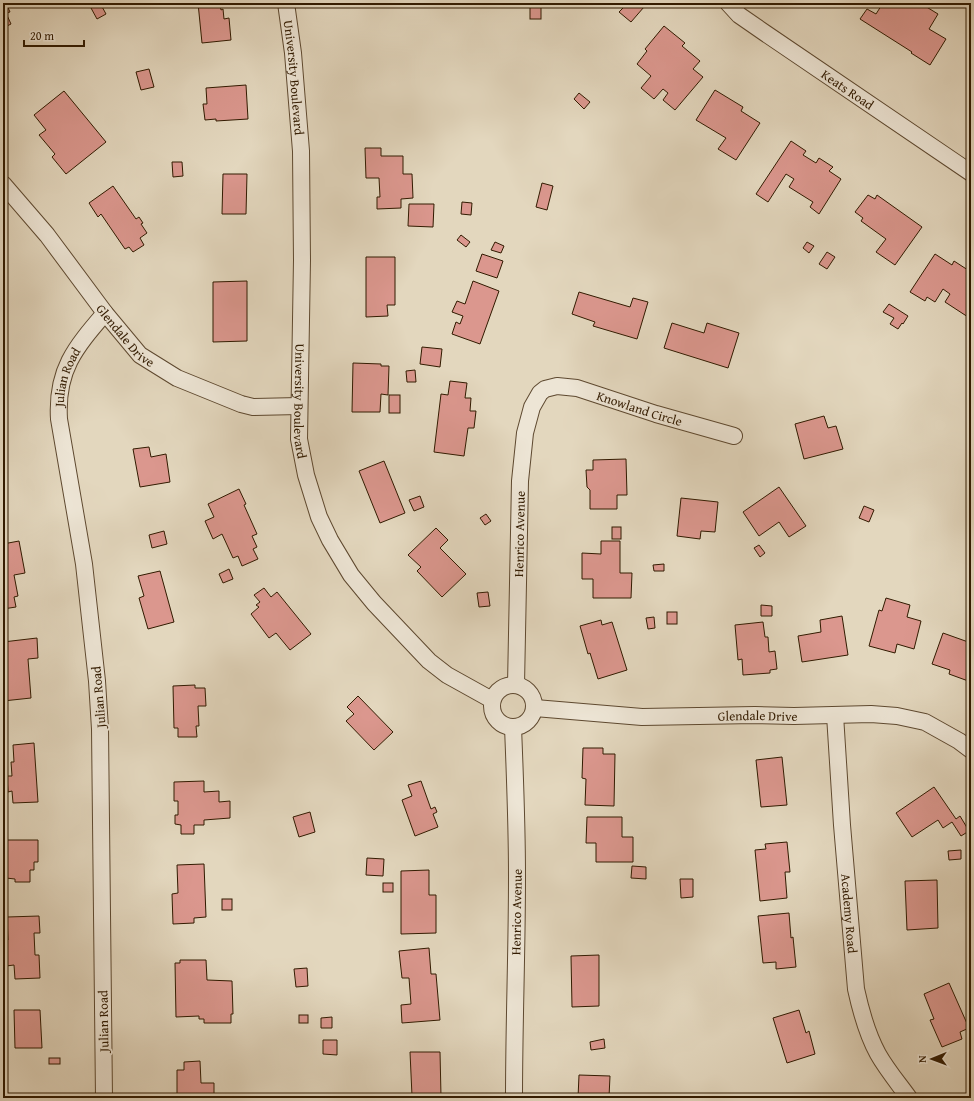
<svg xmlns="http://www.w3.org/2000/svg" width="974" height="1101" font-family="'Gentium Book Plus',serif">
	<rect width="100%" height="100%" fill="#e3d7be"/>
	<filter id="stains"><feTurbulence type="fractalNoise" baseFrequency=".005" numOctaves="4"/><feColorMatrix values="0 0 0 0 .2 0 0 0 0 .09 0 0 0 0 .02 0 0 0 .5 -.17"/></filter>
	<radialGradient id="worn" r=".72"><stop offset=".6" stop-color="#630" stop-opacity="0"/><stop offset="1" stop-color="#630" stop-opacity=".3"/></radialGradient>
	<g fill="#db978e" stroke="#311a00">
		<polygon points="3,3 6,3 10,12 6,13 11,24 3,28"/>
		<polygon points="100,3 106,14 97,19 91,8"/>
		<polygon points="198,3 220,3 221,10 223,9 224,19 229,18 231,40 202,43"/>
		<rect x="530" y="3" width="11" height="16"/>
		<polygon points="628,3 640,3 644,7 631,22 619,12"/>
		<polygon points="883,3 920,3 938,14 929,29 946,39 930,65 911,53 912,52 860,19 867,9 876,14"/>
		<polygon points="664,26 685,43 682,46 700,61 693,69 703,77 675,110 663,100 668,93 663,89 654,99 641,88 651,76 637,64 647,51 645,49"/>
		<polygon points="149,69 154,87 141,90 136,72"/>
		<polygon points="246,85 248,119 216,121 216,119 205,120 203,104 207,104 206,88"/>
		<polygon points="715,90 743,107 741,111 760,123 736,160 718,149 726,138 696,120"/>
		<polygon points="64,91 106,142 66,174 52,157 55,154 39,135 46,130 34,115"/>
		<polygon points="579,93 590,102 584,109 574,99"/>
		<polygon points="791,141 806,151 803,155 816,163 819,158 833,167 829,171 841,179 819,214 810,207 813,202 789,187 794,179 786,174 768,202 756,194"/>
		<polygon points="365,148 381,148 381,156 403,156 403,174 412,174 413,198 401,199 401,208 377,209 377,197 380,197 379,178 366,178"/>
		<polygon points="172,162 182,162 183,176 173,177"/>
		<polygon points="223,174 247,174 246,214 222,214"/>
		<polygon points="542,183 553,186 547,210 536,207"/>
		<polygon points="113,186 136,219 139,217 143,223 141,224 147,233 140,238 144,245 133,252 129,247 125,249 101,214 98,217 89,203"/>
		<polygon points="868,195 875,199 877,195 922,227 895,265 876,252 886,239 861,221 863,218 855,212"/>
		<polygon points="462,202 472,203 471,215 461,214"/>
		<polygon points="409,204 434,204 433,227 408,226"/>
		<polygon points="461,235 470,242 466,247 457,240"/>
		<polygon points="495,242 504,246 501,253 491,250"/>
		<polygon points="807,242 814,246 809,253 803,248"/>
		<polygon points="827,252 835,257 827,269 819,264"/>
		<polygon points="482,254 503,261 497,278 476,271"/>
		<polygon points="935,254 952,265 954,261 971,272 970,277 971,277 971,312 968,317 945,302 950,294 943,289 935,302 927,297 925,301 910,292"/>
		<polygon points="366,257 395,257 395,305 387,305 388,316 366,317"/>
		<polygon points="247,281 247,341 213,342 213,282"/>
		<polygon points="473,281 499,291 480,344 452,334 456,322 460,324 463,316 452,312 457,301 465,304"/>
		<polygon points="579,292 630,307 633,298 648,302 637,339 593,326 595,322 572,314"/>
		<polygon points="889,304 908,316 903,324 902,323 898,329 890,324 894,318 883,312"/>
		<polygon points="672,323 704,333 707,323 739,333 728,368 664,348"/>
		<polygon points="422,347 442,349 440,367 420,364"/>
		<polygon points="353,363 381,364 381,366 389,366 388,395 381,394 380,412 352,412"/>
		<polygon points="415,370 416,382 407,382 406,371"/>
		<polygon points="450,381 467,383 465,398 471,398 470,411 476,411 474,428 468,428 464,456 434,452 441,394 448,395"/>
		<rect x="389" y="395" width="11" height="18"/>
		<polygon points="824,416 828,428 836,426 843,449 804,459 795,424"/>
		<polygon points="149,447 151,457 166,454 170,482 140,487 133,449"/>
		<polygon points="626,459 627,495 617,495 617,509 590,509 590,490 587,487 586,470 593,470 593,460"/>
		<polygon points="384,461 405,513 380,523 359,471"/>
		<polygon points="779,487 806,526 789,537 779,522 759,536 743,512"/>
		<polygon points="239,489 246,504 244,505 257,534 252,536 257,547 253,549 258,559 242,566 238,556 233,558 222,534 213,539 205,521 214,517 208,504"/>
		<polygon points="420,496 424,507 414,511 409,500"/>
		<polygon points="681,498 718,502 715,532 701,531 700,539 677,536"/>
		<polygon points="864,506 874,510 869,522 859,518"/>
		<polygon points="486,514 491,521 485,525 480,518"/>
		<rect x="612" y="527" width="9" height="12"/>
		<polygon points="436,528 448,540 440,548 466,574 442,597 417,571 421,567 408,555"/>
		<polygon points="164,531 167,544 152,548 149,535"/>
		<polygon points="19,541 25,573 14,575 18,596 14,597 16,607 3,609 3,544"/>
		<polygon points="601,541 620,541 620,573 632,573 631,598 593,598 593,579 582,579 582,553 601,554"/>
		<polygon points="759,545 765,553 760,557 754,548"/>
		<polygon points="664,564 664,571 654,571 653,565"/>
		<polygon points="229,569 233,579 223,583 219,574"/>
		<polygon points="160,571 174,622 148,629 139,598 144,596 138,576"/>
		<polygon points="264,588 271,597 277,592 311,634 290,650 276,633 269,638 251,614 259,607 256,605 260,602 254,595"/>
		<polygon points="488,592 490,606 479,607 477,593"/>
		<polygon points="886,598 910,605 907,617 921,621 914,649 897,644 895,653 869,646 879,610 882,611"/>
		<polygon points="761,605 772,606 772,616 761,616"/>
		<rect x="667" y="612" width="10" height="12"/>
		<polygon points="842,616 848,655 802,662 798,636 821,632 820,620"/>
		<polygon points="654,617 655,628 648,629 646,618"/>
		<polygon points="601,620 602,625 612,622 627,670 598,679 590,653 588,654 580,626"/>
		<polygon points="763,622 765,637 768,637 769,652 775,651 777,669 770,670 770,673 743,675 742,659 738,660 735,625"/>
		<polygon points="943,633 971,643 971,682 949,674 950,670 932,664"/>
		<polygon points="37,638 38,658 28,659 31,698 3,701 3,642"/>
		<polygon points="195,685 195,688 205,688 206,706 198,706 199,726 196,726 197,737 178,737 178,728 174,728 173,686"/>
		<polygon points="358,696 393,732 374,750 346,721 354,714 347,707"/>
		<polygon points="34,743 38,802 13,803 12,791 8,792 7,776 12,776 11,762 14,762 13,745"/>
		<polygon points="583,748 603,748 603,754 615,754 614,806 585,805 586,779 582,778"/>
		<polygon points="782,757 787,805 761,807 756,760"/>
		<polygon points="204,781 204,792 219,791 219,802 230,801 230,818 204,820 204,825 194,825 194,834 181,834 181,825 175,824 175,815 178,815 178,801 174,801 174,782"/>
		<polygon points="421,781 431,809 435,807 437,812 433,814 438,827 415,836 402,800 412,796 408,785"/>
		<polygon points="934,787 956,819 960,816 969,831 961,836 952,822 943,828 938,820 912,837 896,813"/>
		<polygon points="310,812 315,832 299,837 293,817"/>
		<polygon points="587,817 622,817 622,837 633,837 633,862 596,862 596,843 586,843"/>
		<polygon points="6,840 38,840 38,862 34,862 34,870 30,870 30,882 15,882 15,879 6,878"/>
		<polygon points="787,842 790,872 785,872 787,898 760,901 755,850 766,849 765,844"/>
		<polygon points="961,850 961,859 949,860 948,851"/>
		<polygon points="367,858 384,859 383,876 366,875"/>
		<polygon points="204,864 206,917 194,918 194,923 173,924 172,894 178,893 177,865"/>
		<polygon points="632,866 646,867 646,879 631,878"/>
		<polygon points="429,870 429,895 436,895 436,933 401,934 401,871"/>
		<polygon points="680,879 693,879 693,897 681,898"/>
		<polygon points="937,880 938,928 907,930 905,881"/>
		<rect x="383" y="883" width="10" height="9"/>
		<rect x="222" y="899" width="10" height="11"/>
		<polygon points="789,913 791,938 793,937 796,967 776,969 776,962 763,963 758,916"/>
		<polygon points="39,916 40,933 34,933 35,955 39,955 40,978 15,979 14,965 6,966 5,940 8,940 7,917"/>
		<polygon points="429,948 431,974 436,974 440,1020 402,1023 401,1005 411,1004 409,978 402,978 399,951"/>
		<polygon points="599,955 599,1006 572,1007 571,956"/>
		<polygon points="180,960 206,960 207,980 232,981 233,1014 231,1014 231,1023 204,1023 204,1019 199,1019 199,1016 176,1017 175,963 180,963"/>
		<polygon points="307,968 308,986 296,987 294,969"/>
		<polygon points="949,983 969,1028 960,1032 962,1039 942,1047 930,1020 934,1019 924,994"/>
		<polygon points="14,1010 40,1010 42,1048 15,1048"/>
		<polygon points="799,1010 806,1033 809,1031 815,1054 787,1063 773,1018"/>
		<rect x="299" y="1015" width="9" height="8"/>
		<polygon points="332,1017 332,1028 321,1028 321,1018"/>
		<polygon points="604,1039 605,1048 591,1050 590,1042"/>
		<polygon points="323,1040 337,1040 337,1055 323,1054"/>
		<polygon points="410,1052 440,1052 441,1096 432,1097 432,1098 405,1098 405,1096 412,1096"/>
		<rect x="49" y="1058" width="11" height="6"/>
		<polygon points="200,1061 201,1083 214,1083 214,1098 177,1098 177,1070 184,1070 184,1062"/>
		<polygon points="579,1075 610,1076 609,1097 616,1098 578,1098"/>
	</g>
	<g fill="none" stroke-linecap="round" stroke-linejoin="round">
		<g stroke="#5e4930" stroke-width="18">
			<g id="minor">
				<path id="s1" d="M 286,3 L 293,53 L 301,151 L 302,260 L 299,439 L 306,475 L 319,517 L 330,540 L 351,575 L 374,603 L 429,661 L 447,675 L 492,700"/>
				<path id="s2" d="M 728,3 L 739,15 L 765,33 L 971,173"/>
				<path id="s3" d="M 3,184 L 47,235 L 105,313 L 140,355 L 177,378 L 241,404 L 253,407 L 299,406"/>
				<circle cx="513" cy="706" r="21"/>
				<path id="s4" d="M 516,685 L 520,481 L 525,433 L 532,407 L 540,393 L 545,389 L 557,386 L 577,388 L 656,414 L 734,436"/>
				<path id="s5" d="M 535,708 L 642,717 L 755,715 L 794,716 L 871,714 L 897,716 L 925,722 L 959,741 L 971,750"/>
				<path id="s6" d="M 835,715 L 842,825 L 856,989 C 861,1012 867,1034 878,1054 C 887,1070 899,1084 909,1098"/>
				<path d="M 513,727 C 515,776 517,826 517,876 C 517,950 514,1024 514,1098"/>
				<path id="s7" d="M 104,1098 L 100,729 L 97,681 L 84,564 L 59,419 C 56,370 75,348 105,313"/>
			</g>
		</g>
		<use href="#minor" stroke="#ede5d5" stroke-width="16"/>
	</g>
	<g text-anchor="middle" stroke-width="4" stroke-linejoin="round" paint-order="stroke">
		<g font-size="13" fill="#311a00" stroke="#ede5d5">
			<text dy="5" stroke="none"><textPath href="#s1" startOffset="75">University Boulevard</textPath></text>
			<text dy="5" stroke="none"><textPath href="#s2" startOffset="148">Keats Road</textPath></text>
			<text dy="5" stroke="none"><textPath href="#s3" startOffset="195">Glendale Drive</textPath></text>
			<text dy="5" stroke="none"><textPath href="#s7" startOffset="725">Julian Road</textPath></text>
			<text dy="5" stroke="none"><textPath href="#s1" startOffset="399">University Boulevard</textPath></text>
			<text dy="5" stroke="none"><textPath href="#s4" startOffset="400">Knowland Circle</textPath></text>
			<text dy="5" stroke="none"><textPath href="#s4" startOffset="151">Henrico Avenue</textPath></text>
			<text transform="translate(98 697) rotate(-95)" y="5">Julian Road</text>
			<text dy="5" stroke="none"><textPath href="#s5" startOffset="223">Glendale Drive</textPath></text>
			<text transform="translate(516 912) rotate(-89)" y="5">Henrico Avenue</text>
			<text dy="5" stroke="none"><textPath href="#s6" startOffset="199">Academy Road</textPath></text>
			<text transform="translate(103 1021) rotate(-91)" y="5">Julian Road</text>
		</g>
	</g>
	<rect width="974" height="1101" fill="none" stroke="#e3d7be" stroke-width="16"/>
	<rect x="4" y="4" width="966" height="1093" fill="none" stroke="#311a00" stroke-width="2"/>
	<rect x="8" y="8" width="958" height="1085" fill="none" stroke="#311a00"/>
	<g transform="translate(932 1059) rotate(269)" stroke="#ede5d5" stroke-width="3" paint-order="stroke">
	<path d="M0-3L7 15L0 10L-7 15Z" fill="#311a00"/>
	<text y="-6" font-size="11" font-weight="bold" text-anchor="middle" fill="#311a00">N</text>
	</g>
	<path d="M24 40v6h60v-6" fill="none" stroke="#311a00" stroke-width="2"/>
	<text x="30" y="40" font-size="12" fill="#311a00" stroke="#ede5d5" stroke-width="3" paint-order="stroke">20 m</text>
	<rect width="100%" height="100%" filter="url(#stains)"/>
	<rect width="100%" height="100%" fill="url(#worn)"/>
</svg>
